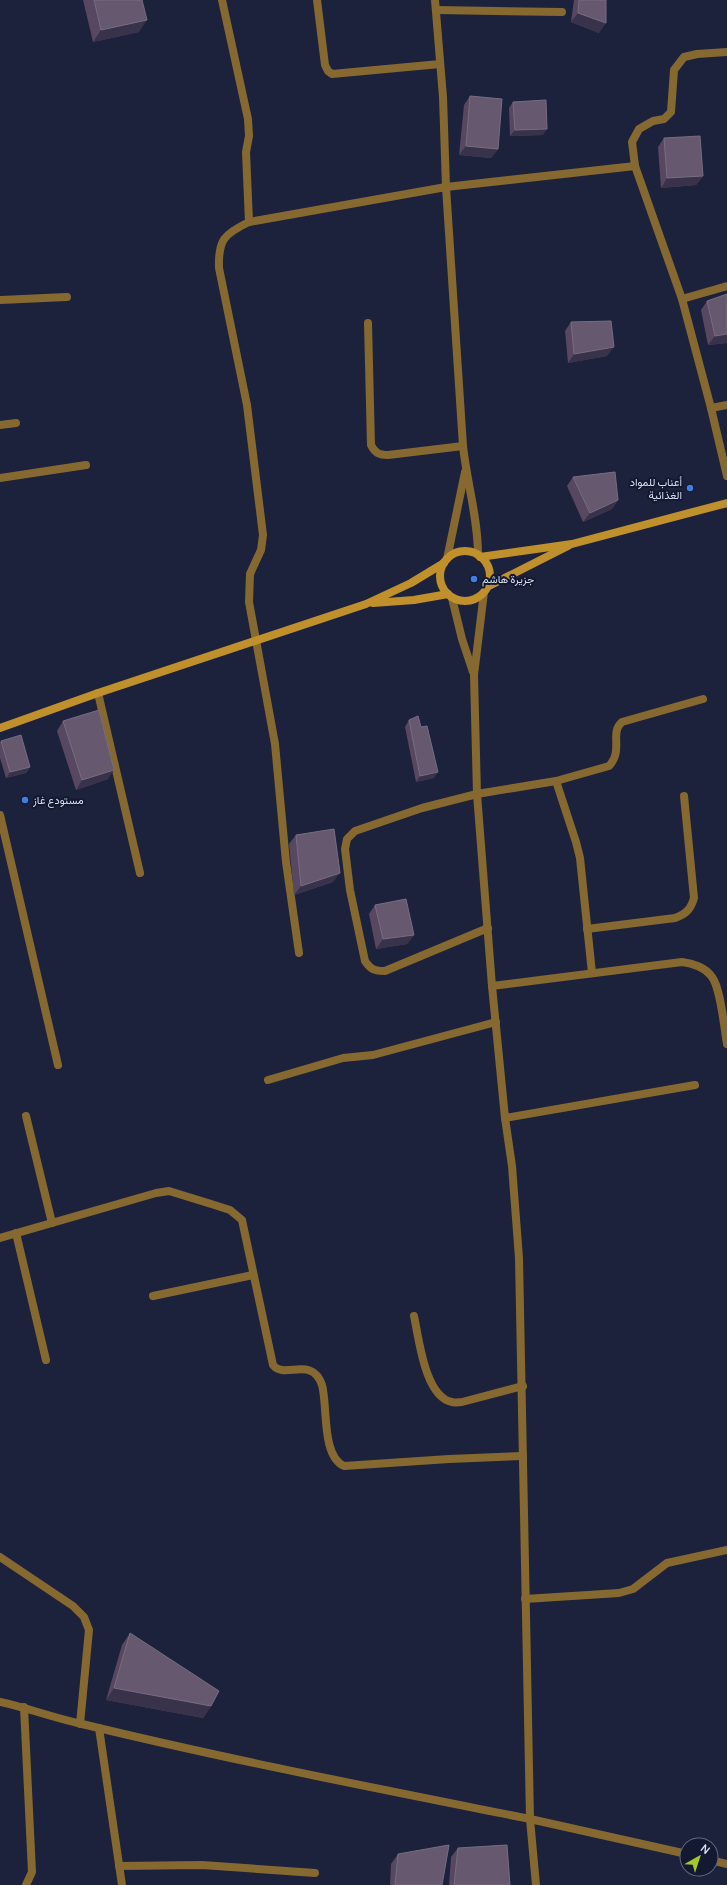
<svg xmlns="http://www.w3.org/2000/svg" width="727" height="1885" font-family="Manrope,Vazirmatn,sans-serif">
	<rect width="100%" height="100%" fill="#1c223b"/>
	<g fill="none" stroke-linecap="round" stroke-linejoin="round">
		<g stroke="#866931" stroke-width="8">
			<polyline points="222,0 248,119 249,136 246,152 249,222"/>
			<polyline points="317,0 325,65 328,71 332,74 440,64"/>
			<polyline points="436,10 562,12"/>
			<polyline points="727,52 697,54 684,57 674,70 671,112 664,119 653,121 639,129 632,142 635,166 682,299 711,408 727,476"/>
			<polyline points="682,299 727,286"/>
			<polyline points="0,300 67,297"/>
			<path d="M 368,323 L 371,445 C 375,453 379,455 388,455 L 463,446"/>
			<polyline points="711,408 727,405"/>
			<polyline points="0,425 16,423"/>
			<polyline points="0,478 86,465"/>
			<polyline points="98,693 140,873"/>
			<polyline points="556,781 576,842 580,858 592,973"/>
			<polyline points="0,815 58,1065"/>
			<path d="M 488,928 L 385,971 C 375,971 371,970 365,961 L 350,890 L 345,849 L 347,839 L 355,831 L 422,808 L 477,794 L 556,781 L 609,766 C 624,750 609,733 622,722 L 703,699"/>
			<path d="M 587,929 L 675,918 C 686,914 691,909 694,898 L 684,796"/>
			<path d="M 299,953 L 286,862 L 275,744 L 249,602 L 250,574 L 261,550 L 263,535 L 247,405 L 219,268 C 218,240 224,234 249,222 L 446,187 L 635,166"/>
			<path d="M 492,986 L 682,962 C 693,963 706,968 712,977 C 721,989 724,1028 727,1044"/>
			<polyline points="268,1080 343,1058 373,1055 496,1022"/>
			<polyline points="26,1116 52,1223"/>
			<polyline points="505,1118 695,1085"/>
			<polyline points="16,1233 46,1360"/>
			<path d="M 0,1238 L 156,1193 L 169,1191 L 208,1203 L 230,1210 L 242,1220 L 273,1365 C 284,1380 312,1355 322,1385 C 328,1406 321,1455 344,1466 L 449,1459 L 523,1456"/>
			<polyline points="153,1296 253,1275"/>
			<path d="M 414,1316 C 419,1339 425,1397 452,1402 C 455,1403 459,1402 462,1402 L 523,1386"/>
			<polyline points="0,1557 73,1606 84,1617 89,1630 80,1724"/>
			<polyline points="525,1599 619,1593 633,1589 667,1563 727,1550"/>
			<path d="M 0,1702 C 28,1708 54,1718 82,1724 C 230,1760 380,1789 530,1819"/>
			<polyline points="24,1707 32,1872 26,1885"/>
			<polyline points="99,1728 122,1885"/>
			<polyline points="119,1866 202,1865 315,1873"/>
		</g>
		<g stroke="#866931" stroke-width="8">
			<path d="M 435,0 L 443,97 L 446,187 L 463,446 C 467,483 478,518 478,555"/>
			<polyline points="447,559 465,472"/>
			<polyline points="484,592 474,675 477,794 492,986 505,1118 512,1166 519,1258 530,1819 536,1885"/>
			<polyline points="452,598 462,639 473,672"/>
			<polyline points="530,1819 687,1854"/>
			<polyline points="711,1860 727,1864"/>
		</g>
		<g stroke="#bf902b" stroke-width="8">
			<circle cx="465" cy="576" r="25"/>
			<polyline points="480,557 572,544 727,503"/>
			<polyline points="487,587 568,546"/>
			<polyline points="373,603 414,600 448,594"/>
			<polyline points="0,728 98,693 366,604 411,583 444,563"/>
		</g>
	</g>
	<g fill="#574760">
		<polygon points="83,0 142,0 139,32 93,42"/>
		<polygon points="574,0 606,0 599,33 571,22"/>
		<polygon points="470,96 498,149 491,158 459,155 464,105"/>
		<polygon points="513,102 543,135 510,136 509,108"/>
		<polygon points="664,138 703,176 696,185 661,188 658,147"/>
		<polygon points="707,301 727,343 708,345 701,310"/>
		<polygon points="571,322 607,356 568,363 565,331"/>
		<polygon points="573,477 618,500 612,509 583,522 567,486"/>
		<polygon points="409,720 421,727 434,778 416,782 405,727"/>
		<polygon points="63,721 108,779 76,790 57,731"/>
		<polygon points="1,741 30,767 26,773 6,778 0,758 0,742"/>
		<polygon points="296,835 333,882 294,895 289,844"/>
		<polygon points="375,905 414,935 407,944 376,949 369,914"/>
		<polygon points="130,1633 211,1706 203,1718 106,1700 122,1645"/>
		<polygon points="458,1848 510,1885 449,1885 451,1857"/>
		<polygon points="398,1854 442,1885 390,1885 391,1864"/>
	</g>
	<g fill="#39324b">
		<polygon points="578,13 606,23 599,33 571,22"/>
		<polygon points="147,20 139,32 93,42 101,30"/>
		<polygon points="547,129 543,135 510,136 515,130"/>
		<polygon points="466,146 498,149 491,158 459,155"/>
		<polygon points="703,176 696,185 661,188 667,178"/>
		<polygon points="727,334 727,343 708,345 715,336"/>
		<polygon points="614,347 607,356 568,363 574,354"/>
		<polygon points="618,500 612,509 583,522 590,513"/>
		<polygon points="30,767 26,773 6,778 10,772"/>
		<polygon points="114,770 108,779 76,790 82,780"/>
		<polygon points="438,772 434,778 416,782 420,776"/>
		<polygon points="340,873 333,882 294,895 301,886"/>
		<polygon points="414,935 407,944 376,949 383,939"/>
		<polygon points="114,1688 211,1706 203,1718 106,1700"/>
	</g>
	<g fill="#65586f" stroke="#776d83">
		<polygon points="94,0 142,0 147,20 101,30"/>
		<polygon points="579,0 606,0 606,23 578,13"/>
		<polygon points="470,96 502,99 498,149 466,146"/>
		<polygon points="546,100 547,129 515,130 513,102"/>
		<polygon points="700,136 703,176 667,178 664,138"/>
		<polygon points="727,294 727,334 715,336 707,301"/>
		<polygon points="611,321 614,347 574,354 571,322"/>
		<polygon points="615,472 618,500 590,513 573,477"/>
		<polygon points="99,710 114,770 82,780 63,721"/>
		<polygon points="418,716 421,727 427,726 438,772 420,776 409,720"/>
		<polygon points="21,735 30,767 10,772 1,741"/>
		<polygon points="334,829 340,873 301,886 296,835"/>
		<polygon points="406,899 414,935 383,939 375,905"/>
		<polygon points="130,1633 219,1691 211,1706 114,1688"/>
		<polygon points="449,1845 442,1885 395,1885 398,1854"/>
		<polygon points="507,1845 510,1885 454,1885 458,1848"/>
	</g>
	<g fill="#3f7fe0" stroke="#131931" stroke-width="1.5">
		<circle cx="690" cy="488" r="4"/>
		<circle cx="474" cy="579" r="4"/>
		<circle cx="25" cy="800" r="4"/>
	</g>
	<g text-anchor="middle" stroke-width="4" stroke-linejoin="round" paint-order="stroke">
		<g font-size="11" fill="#d9deef" stroke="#131931" text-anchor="start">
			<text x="682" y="486" text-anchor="end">أعناب للمواد<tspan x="682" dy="13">الغذائية</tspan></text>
			<text x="482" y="583">جزيرة هاشم</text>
			<text x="33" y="804">مستودع غاز</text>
		</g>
	</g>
	<g transform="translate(699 1857) rotate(39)"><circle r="19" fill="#131931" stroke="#62687d"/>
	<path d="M0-3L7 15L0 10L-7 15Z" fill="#a3c927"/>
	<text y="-6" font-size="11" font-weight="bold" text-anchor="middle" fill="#d9deef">N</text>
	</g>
</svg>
